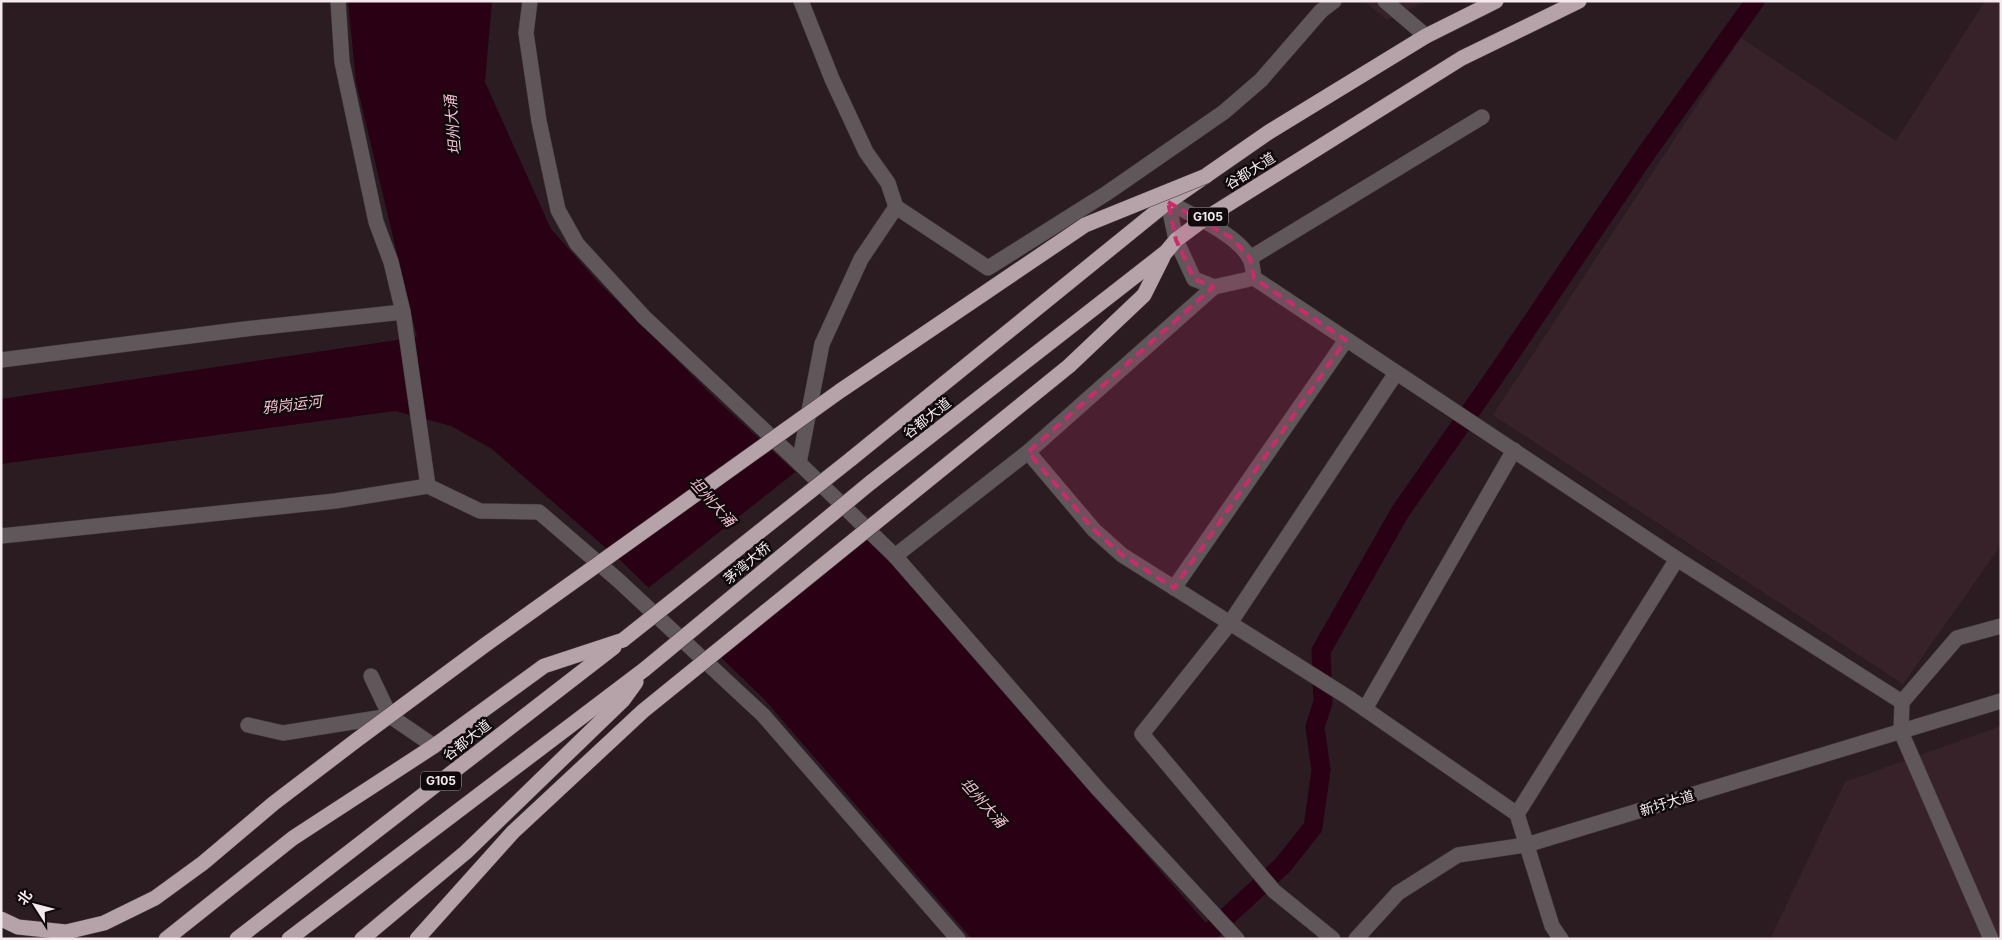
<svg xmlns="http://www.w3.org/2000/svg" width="2002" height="940" font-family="Inter,'Noto Sans SC',sans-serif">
	<rect width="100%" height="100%" fill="#2b1c22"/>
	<g fill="#38222a">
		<polygon points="1364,1 1425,1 1387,20"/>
		<polygon points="1985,1 2001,1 2001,545 1903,684 1493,415 1741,38 1896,141"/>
		<polygon points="2001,726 2001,939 1770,939 1845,782"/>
	</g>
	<polygon fill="#290014" points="348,1 492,1 485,82 551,229 598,282 719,402 885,554 964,647 1220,939 972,939 764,699 621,561 492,449 451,426 395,411 1,464 1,399 417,337 356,82"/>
	<polygon fill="#2b1c22" points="798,470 863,530 710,650 647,589"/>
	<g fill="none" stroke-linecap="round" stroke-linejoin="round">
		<polyline stroke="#290014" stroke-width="19" points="1212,930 1283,865 1313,827 1321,770 1315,727 1323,702 1321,651 1400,512 1500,369 1645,155 1755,1"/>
		<g stroke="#47393e" stroke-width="16">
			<g id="minor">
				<polyline points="338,1 342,62 376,222 391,262 403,312 428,486"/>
				<polyline points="530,1 526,33 539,121 558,210 577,244 644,317 799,463 895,556"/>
				<polyline points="801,1 832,79 866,152 888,183 896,207 988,268 1107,193 1224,112 1261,80 1321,11 1334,1"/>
				<polyline points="1385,1 1426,36"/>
				<polyline points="1250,258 1482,117"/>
				<path d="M 1254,278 L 1214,287 L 1194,279 L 1176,240 L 1168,202 C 1190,214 1239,235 1250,259 C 1253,265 1253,272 1254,278 L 1677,559 L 1902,702 L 1901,732 L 1991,939"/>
				<polyline points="1214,287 1028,452 895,556 1098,789 1237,939"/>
				<polyline points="1,360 245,329 403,312"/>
				<polyline points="1028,452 1094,530 1122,555 1349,698 1517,814 1552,926 1561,939"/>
				<polyline points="799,463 822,344 861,259 896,207"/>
				<polyline points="1,536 335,501 428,486 480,511 539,512 618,580 763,715 958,939"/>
				<polyline points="1174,588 1346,340"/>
				<polyline points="371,676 390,716 434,746"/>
				<polyline points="1902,702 1957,638 2001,626"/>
				<polyline points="1365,709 1514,450"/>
				<polyline points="248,725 283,733 390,716"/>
				<polyline points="1517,814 1677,559"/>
				<polyline points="1333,939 1274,891 1142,734 1230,623 1396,373"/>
				<polyline points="1356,939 1398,893 1458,855 1526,845 2001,701"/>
			</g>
		</g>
		<g stroke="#47393e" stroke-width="16">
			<g id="highway">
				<polyline points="1069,366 1144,295 1163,257"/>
				<polyline points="851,459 1168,202 1269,132 1426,36 1496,1"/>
				<polyline points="870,483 1166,252 1176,240 1203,220 1462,58 1579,1"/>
				<polyline points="166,939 293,838 434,746 544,666 623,640"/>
				<polyline points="237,939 614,647"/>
				<polyline points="289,939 645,669"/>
				<polyline points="362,939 466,852 623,700 636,682"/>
			</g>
		</g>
		<use href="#minor" stroke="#5f575a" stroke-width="15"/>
		<use href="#highway" stroke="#b6a2a9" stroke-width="15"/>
		<g stroke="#47393e" stroke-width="16" stroke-linecap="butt">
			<g id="highway-bridge">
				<polyline points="623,640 851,459"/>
				<polyline points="645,669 870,483"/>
				<polyline points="1,919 18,927 66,932 104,923 155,898 203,863 274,803 358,739 485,645 840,391 1085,225 1206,176"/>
				<polyline points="417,939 513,832 643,711 1069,366"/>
			</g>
		</g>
		<use href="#highway-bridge" stroke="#b6a2a9" stroke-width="15"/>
	</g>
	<path fill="#c72d6a" fill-opacity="0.2" stroke="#c72d6a" stroke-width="4" stroke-dasharray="10 6" stroke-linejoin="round" d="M 1168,202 L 1232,238 L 1250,258 L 1254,278 L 1346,340 L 1174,588 L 1122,555 L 1094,530 L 1028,452 L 1213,287 L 1194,279 L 1176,240 Z"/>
	<g text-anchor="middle" stroke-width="5" stroke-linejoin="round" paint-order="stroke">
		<g fill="#0f090b" stroke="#afa6a9" stroke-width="1">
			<rect x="1188" y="207.5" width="40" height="19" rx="4"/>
			<rect x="421" y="771.5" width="40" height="19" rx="4"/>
		</g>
		<g font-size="12" font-weight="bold" fill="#f4eaed">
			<text x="1208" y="221">G105</text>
			<text x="441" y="785">G105</text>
		</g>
		<g font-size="14" fill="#f4eaed" stroke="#0f090b">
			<text transform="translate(1250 171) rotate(-32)" y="5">谷都大道</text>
			<text transform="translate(927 418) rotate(-38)" y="5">谷都大道</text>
			<text transform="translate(747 563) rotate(-40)" y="5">茅湾大桥</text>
			<text transform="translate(467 740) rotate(-38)" y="5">谷都大道</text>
			<text transform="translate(1667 803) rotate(-17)" y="5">新圩大道</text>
		</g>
		<g font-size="15" font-style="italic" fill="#f2bfd1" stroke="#0f090b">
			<text transform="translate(453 125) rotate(-95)" y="5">坦州大涌</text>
			<text transform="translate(292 405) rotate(-7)" y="5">鸦岗运河</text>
			<text transform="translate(712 502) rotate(48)" y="5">坦州大涌</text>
			<text transform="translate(983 803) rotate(48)" y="5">坦州大涌</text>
		</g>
	</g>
	<rect width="2002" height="940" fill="none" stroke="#f4eaed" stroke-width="5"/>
	<g transform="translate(35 905) rotate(306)" stroke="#0f090b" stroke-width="4" paint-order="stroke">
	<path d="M0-4L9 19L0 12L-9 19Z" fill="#f4eaed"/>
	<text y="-8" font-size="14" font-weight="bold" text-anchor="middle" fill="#f4eaed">北</text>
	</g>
</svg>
